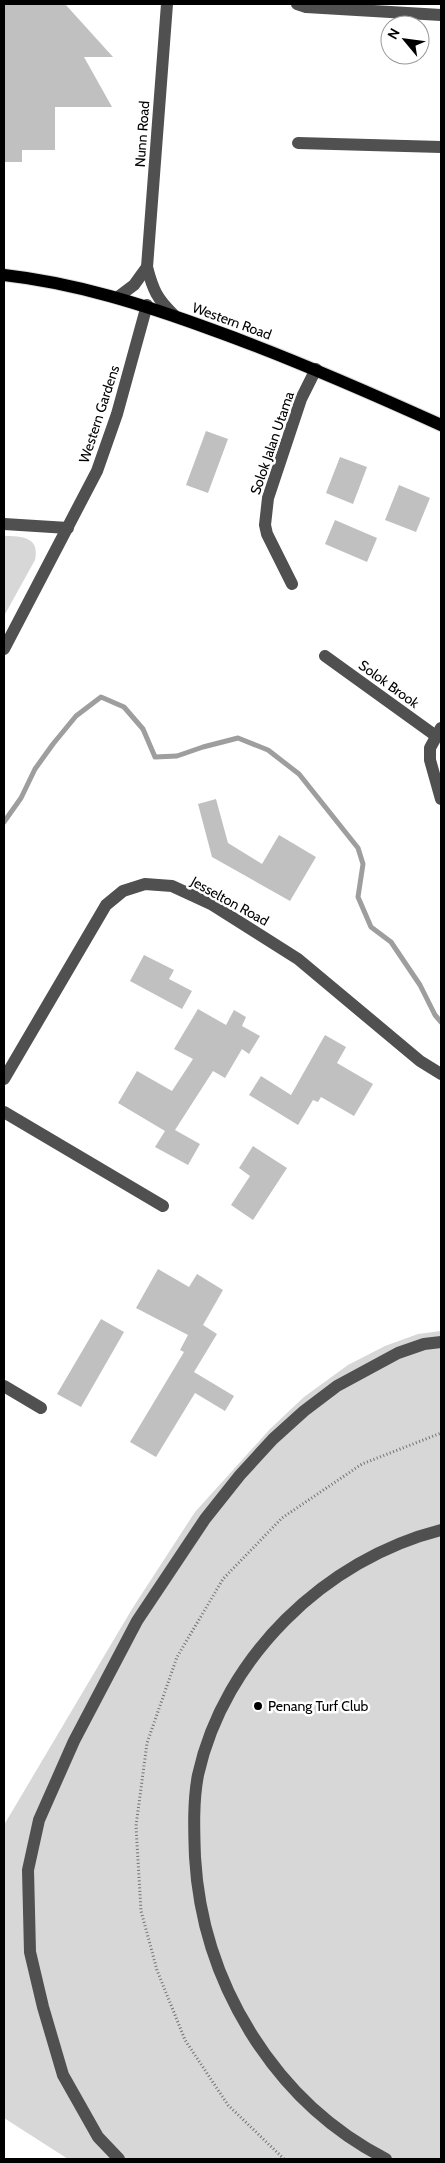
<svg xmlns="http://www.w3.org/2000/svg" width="445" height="2163" font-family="Cabin,sans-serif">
	<rect width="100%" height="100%" fill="#fff"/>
	<g fill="#d7d7d7">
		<path d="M 4,536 C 22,536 40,537 35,560 L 4,616 Z"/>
		<polygon points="441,1331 441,2159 68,2159 4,2118 4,1825 132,1609 195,1512 270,1429 304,1397 348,1365 385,1346 418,1334"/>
	</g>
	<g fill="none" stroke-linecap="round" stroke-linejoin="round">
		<polyline stroke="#9e9e9e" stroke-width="5" points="4,822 21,798 35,769 53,744 76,716 101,697 124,707 143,729 155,757 177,756 203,747 238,738 268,750 299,774 358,848 363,864 358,897 371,927 391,942 420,985 435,1015 441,1022"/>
	</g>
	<g fill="#c0c0c0">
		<polygon points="4,4 65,4 113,57 84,57 112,107 55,107 55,150 22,150 22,162 4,162"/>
		<polygon points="206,431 228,439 208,493 186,485"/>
		<polygon points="340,457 367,467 353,504 326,493"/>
		<polygon points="399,485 430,498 416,532 385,520"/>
		<polygon points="335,520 377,538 367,562 325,544"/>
		<polygon points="216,799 228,843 262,864 279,835 316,857 290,901 212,857 198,804"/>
		<polygon points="144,955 174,970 169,979 192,991 182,1009 130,981"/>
		<polygon points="198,1009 226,1025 234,1010 246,1017 242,1026 260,1036 249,1054 242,1049 225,1078 213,1071 175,1130 200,1144 188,1165 155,1147 165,1131 118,1103 137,1071 172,1091 193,1059 174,1049"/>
		<polygon points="325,1035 346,1047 337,1063 373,1084 354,1116 321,1097 318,1102 313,1100 298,1125 249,1095 261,1076 291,1095"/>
		<polygon points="253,1146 287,1168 253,1220 231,1205 250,1176 239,1168"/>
		<polygon points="158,1269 189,1287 197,1274 223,1290 203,1325 217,1334 194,1372 234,1396 225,1411 195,1393 156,1457 130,1442 184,1352 180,1350 188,1335 136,1308"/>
		<polygon points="101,1319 124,1332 81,1407 57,1394"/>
	</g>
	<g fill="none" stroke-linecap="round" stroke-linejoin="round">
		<g stroke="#dbdbdb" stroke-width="14">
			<path id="major" d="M 4,275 C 76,283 145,305 213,330 C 291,358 366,391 441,425"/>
		</g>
		<polyline stroke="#727272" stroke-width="3" stroke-dasharray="1 2.5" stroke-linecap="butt" points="284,2159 228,2105 185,2040 157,1970 141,1911 136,1826 147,1743 177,1657 223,1579 282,1518 362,1464 441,1433"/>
		<g stroke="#505050" stroke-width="12">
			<path d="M 167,4 L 147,267 C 153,290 157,299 174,315"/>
			<polyline points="297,4 306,7 441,15"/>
			<polyline points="298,143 441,147"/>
			<polyline points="118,297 134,285 147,267"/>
			<polyline points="4,524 68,528"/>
			<polyline points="292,584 267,534 265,525 268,498 301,399 316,369"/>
			<polyline points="4,649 97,471 117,414 147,305"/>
			<polyline points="325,656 436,736"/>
			<polyline points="441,728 430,748 430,760 441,799"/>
			<polyline points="4,1079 106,905 123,891 145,884 172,886 211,904 298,959 420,1061 441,1074"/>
			<polyline points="4,1112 163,1206"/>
			<polyline points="4,1386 41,1408"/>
			<polyline points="119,2159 98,2137 63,2075 43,2007 30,1952 28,1870 39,1820 74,1741 137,1621 205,1519 240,1475 273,1439 304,1411 337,1386 398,1353 424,1344 441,1342"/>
			<path d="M 386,2159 C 273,2101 202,1981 195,1857 C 194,1830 193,1801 198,1775 C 224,1657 326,1559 441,1530"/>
		</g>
		<use href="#major" stroke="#000" stroke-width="12"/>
	</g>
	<circle fill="#000" stroke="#fff" stroke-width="2" cx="258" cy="1706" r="5"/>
	<g text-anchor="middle" stroke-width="5" stroke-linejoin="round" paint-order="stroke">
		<g font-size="14" fill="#000" stroke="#fff">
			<text transform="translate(142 134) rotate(-86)" y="5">Nunn Road</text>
			<text transform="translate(232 321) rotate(20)" y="5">Western Road</text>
			<text transform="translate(99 414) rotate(-72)" y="5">Western Gardens</text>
			<text transform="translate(272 443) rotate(-71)" y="5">Solok Jalan Utama</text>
			<text transform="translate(389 684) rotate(36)" y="5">Solok Brook</text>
			<text transform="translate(230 901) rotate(29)" y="5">Jesselton Road</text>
		</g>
		<g font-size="14" fill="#000" stroke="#fff" text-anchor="start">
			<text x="268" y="1711">Penang Turf Club</text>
		</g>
	</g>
	<rect width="445" height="2163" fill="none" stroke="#000000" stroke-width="10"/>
	<g transform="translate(405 40) rotate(299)"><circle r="24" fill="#ffffff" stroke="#999999"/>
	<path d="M0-4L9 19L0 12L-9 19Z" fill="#000000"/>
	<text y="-8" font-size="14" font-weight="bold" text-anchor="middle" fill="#000000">N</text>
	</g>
</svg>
